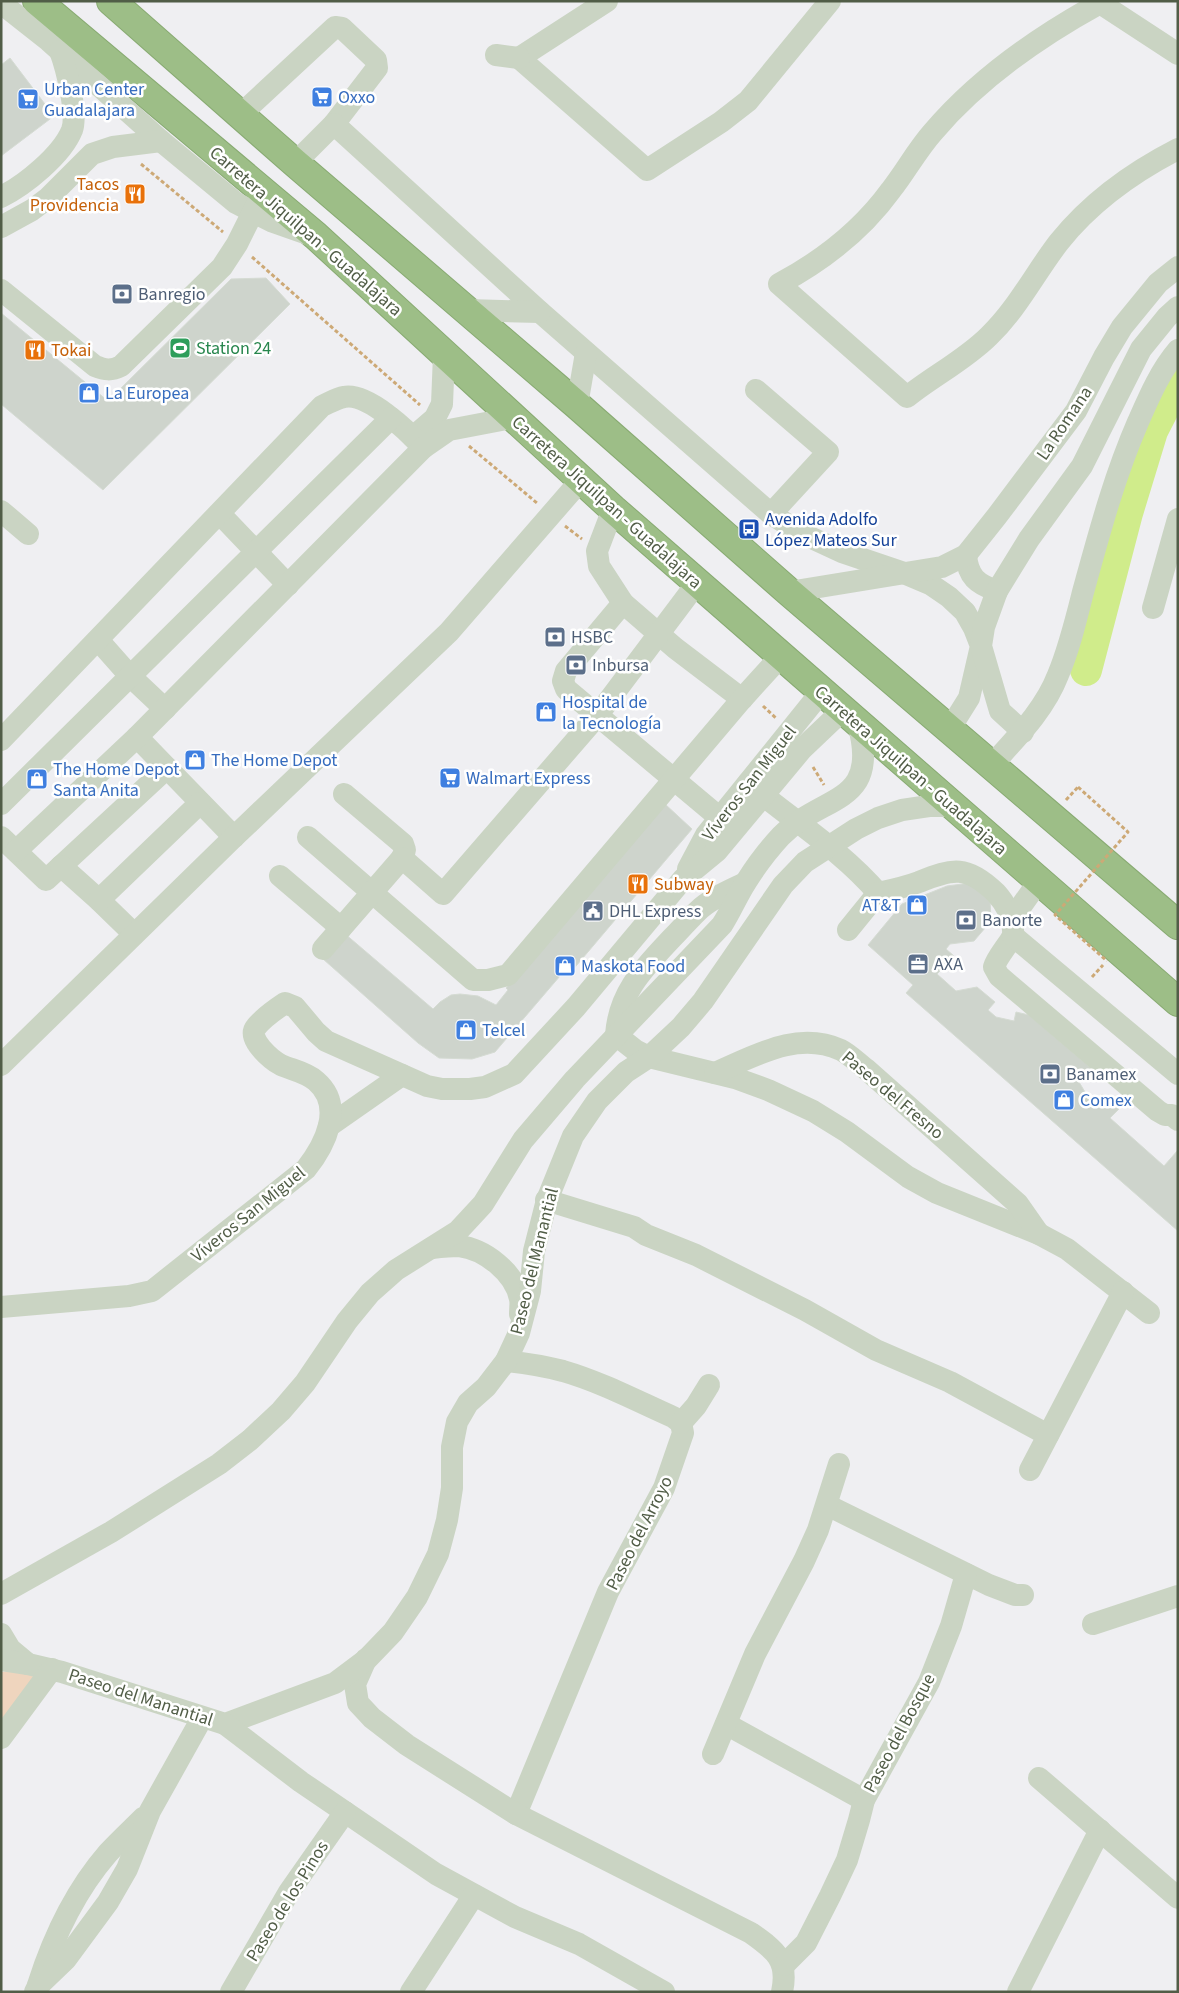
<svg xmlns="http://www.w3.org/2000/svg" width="1179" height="1993" font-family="'Source Sans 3',sans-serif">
	<rect width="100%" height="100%" fill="#efeff2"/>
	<polygon fill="#efd5be" points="27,1669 42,1676 1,1728 1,1672"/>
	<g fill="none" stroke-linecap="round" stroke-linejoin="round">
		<polyline stroke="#d0ec8b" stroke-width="32" points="1086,670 1127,513 1152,431 1174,388 1178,384"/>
	</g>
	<g fill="#ced4cc" stroke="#d5dbd3">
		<polygon points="10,58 54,116 1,156 1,65"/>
		<polygon points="266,278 290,304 103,490 1,404 1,313 108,401 231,279"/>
		<polygon points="665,804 692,829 571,972 566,969 495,1052 472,1059 439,1058 418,1043 323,959 344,933 433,1009 440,1002 451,995 460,994 478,996 496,1005 508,990 506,988"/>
		<polygon points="970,883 990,898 991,921 974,941 950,944 946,949 954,956 937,974 956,991 977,987 995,1002 988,1010 996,1017 1014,1021 1016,1012 1029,1015 1091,1068 1076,1077 1088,1097 1095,1103 1102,1094 1119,1109 1110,1118 1164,1166 1178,1150 1178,1231 906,993 913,985 868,945 902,904 947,886"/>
	</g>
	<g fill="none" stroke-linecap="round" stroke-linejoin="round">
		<g stroke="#88aa72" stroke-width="30">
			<g id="highway">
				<polyline points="37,1 316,236 613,509 1178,1002"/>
				<polyline points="111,1 295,163 577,405 789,592 1178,925"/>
			</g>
		</g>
		<g stroke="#cda976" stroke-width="3" stroke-dasharray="4 2.5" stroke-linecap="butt">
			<polyline points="141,164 223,232"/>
			<polyline points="252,257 420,405"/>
			<polyline points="469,446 537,503"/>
			<polyline points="565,526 582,539"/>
			<polyline points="763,706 777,719"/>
			<polyline points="813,767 824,785"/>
			<polyline points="1066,800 1078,787"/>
			<polyline points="1092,977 1103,965"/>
		</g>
		<g stroke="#cad4c3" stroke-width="22">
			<polyline points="607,1 519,58 647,170 721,122 748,101 830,1"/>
			<polyline points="1097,1 1178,54"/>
			<polyline points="1,3 49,41 161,141 236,203 271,221 308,234"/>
			<path d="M 1100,3 C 1038,37 979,78 933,132 C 917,150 906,171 891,190 C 862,230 822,261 779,284 L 907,397 C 933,376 965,360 989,336 C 1018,308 1035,273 1059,242 C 1091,202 1133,172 1178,149"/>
			<polyline points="496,55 519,58"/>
			<polyline points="240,115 335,27 342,28 376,60 377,68 334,124"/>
			<polyline points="295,163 334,124 540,312 771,514 801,533 842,552 904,573 930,584 949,597 965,612 974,628 981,646 969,698 949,730"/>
			<path d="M 1,197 C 25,185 62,155 72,130 C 78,113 66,67 60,51"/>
			<polyline points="1,227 32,210 48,198 92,154 113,147 161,141"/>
			<path d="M 1,290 L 95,366 C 105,370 111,371 121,366 L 222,267 L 237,244 L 260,198"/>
			<polyline points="467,310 540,312"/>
			<polyline points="756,390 828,452 771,514"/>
			<polyline points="577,405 586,353"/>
			<polyline points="413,437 435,418 442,404 444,355"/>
			<polyline points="613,509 597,551 599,566 623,603 675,648 742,699"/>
			<polyline points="1,511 28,534"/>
			<polyline points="220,514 288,585"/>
			<path d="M 966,555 C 968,577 977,584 997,591"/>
			<polyline points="789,592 942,567 966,555 997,516 1076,411 1104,357 1122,327 1158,283 1178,267"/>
			<polyline points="623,603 566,671 563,681 566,689 720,818"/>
			<polyline points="1153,608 1178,519"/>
			<polyline points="99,641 130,676 165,709"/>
			<polyline points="1023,732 1000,711 981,646 984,627 997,591 1029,539 1082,466 1141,349 1167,317 1178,307"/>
			<polyline points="137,737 234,837"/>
			<path d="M 1,740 L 322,406 C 329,403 337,398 344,397 C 367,392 408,431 423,448"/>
			<path d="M 991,766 C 1016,738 1044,711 1058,675 C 1069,649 1076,620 1083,592 C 1099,534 1114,477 1138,422 C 1149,397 1160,371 1178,350"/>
			<path d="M 748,783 C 792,820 841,850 878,893 C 892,890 906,887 919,882 C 953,868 967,865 996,893 C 1006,904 1014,919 1013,934 C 1012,941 997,956 994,967 L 999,976 L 1158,1111 L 1165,1115 L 1172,1115 L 1178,1120"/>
			<polyline points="344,794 403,844 405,850 402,858"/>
			<polyline points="1,804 391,418"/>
			<polyline points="1,837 46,880 167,768"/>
			<polyline points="308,837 473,980 488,980 508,975 742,699 781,656"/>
			<polyline points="16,851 137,737 423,448 449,430 512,418"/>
			<polyline points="61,866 99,900 134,934"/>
			<polyline points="688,869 706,835 822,691"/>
			<polyline points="280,876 341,928"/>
			<path d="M 745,883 C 730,890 714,897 701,908 C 691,917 682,928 672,938 C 644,968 619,992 616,1035 L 635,1050 L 649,1057 L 735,1078 L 768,1090 L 813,1111 L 847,1132 L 908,1177 L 937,1193 L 1039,1234 L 1067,1249 L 1149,1313"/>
			<polyline points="99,900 200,803"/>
			<polyline points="1012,919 1039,881"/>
			<polyline points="848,930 878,893"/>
			<polyline points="1013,936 1178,1074"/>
			<polyline points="323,949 402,858 443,894 597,716 697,583"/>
			<polyline points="1,1065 234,837 449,632 581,480"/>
			<path d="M 715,1073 C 755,1056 797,1030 841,1050 C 849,1054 858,1063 866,1069 L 1018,1204 L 1039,1234"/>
			<polyline points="329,1126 402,1075"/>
			<polyline points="546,1200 634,1227 646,1235 696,1255 805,1310 876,1350 950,1382 1048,1435"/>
			<path d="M 432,1248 C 441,1247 450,1246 459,1246 C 485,1249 515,1273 520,1299 C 521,1303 520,1309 520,1314"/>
			<path d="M 1,1307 L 129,1296 L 152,1291 L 306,1169 C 325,1145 345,1106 316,1081 C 306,1072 292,1070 281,1065 C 272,1060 246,1039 256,1027 C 263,1018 276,1009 285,1003 L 295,1007 L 316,1032 L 326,1041 L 427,1086 L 442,1089 L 470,1089 L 485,1087 L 514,1074 L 576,1007 L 683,879 L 717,851 L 802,749 L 843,710"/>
			<path d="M 506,1361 C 525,1363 544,1366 563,1371 C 601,1382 637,1401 673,1417 L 681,1423 L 683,1433 L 664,1488 L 608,1592 L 516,1814"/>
			<polyline points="681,1423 696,1406 709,1385"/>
			<polyline points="1030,1470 1123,1292"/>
			<polyline points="827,1505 989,1585 1015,1595 1023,1595"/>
			<path d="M 1,1594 L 111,1532 L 219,1464 L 250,1440 L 281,1411 L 305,1383 L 347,1321 L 370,1293 L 396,1270 L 458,1231 L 483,1204 L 523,1140 L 575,1079 L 722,925 C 731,911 737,896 746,882 C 756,866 768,850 781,836 C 823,793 881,806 858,723"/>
			<polyline points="1093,1624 1178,1596"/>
			<polyline points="1,1634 10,1649 28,1664"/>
			<path d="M 366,1659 L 355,1684 L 358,1703 L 372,1718 L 407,1745 L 516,1814 L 751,1933 C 775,1950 789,1960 782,1992"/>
			<polyline points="1,1660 28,1664 62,1672 225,1724 335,1683 367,1659 393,1632 417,1597 438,1554 447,1520 452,1488 452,1447 457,1422 468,1403 486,1387 506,1361 519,1333 530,1291 534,1251 547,1200 573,1136 597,1101 626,1072 649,1057 681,1027 703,1001 783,885 805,862 856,829 878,818 902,810 929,806 952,806"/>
			<polyline points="225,1724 301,1782 436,1874 515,1917 579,1944 664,1992"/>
			<polyline points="726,1724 864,1800"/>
			<polyline points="1,1738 52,1669"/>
			<polyline points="713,1754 755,1654 804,1561 818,1530 839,1464"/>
			<polyline points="1039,1778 1178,1898"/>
			<polyline points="784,1965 806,1943 830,1896 847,1860 859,1820 864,1800 929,1682 951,1626 966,1574"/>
			<path d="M 38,1985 C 53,1938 75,1891 108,1853 C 119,1841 132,1829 143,1818"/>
			<polyline points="35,1992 38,1986 66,1959 108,1902 127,1869 150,1811 202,1718"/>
			<polyline points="231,1992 289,1892 345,1812"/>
			<polyline points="411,1992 474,1895"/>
			<polyline points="1018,1992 1100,1830"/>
		</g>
		<use href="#highway" stroke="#9dbe87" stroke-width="28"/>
		<polyline stroke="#cda976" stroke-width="3" stroke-dasharray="4 2.5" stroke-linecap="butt" points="1078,787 1128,832 1055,915 1107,961"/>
	</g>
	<defs>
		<g id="supermarket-square" transform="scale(1.125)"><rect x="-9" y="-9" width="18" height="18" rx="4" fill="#3f7fe0" stroke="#fff"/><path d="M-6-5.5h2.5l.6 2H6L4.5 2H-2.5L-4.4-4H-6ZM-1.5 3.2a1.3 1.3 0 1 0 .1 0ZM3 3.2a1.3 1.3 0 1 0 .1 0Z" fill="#fff"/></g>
		<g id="restaurant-square" transform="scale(1.125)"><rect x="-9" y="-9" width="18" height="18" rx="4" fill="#e8710a" stroke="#fff"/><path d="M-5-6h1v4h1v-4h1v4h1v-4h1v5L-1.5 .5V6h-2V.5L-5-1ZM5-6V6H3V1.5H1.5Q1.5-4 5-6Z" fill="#fff"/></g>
		<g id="bank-square" transform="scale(1.125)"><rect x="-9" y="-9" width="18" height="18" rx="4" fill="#5c6f8a" stroke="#fff"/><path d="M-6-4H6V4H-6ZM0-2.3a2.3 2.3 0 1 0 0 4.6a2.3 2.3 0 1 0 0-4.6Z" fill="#fff"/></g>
		<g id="stadium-square" transform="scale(1.125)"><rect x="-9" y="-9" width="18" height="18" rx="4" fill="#2e9e5b" stroke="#fff"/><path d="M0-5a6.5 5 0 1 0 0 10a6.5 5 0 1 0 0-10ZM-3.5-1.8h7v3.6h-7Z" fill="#fff"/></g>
		<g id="shop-square" transform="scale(1.125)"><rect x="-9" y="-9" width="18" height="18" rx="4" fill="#3f7fe0" stroke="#fff"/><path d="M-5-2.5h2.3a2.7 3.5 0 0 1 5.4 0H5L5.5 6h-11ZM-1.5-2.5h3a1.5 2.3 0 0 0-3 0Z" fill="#fff"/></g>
		<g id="bus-square" transform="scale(1.125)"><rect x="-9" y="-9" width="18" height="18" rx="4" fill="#1a4fb4" stroke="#fff"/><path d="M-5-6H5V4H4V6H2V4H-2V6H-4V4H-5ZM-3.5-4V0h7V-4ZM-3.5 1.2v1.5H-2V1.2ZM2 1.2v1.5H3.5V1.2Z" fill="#fff"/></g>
		<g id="civic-square" transform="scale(1.125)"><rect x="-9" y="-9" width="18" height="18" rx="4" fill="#5c6f8a" stroke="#fff"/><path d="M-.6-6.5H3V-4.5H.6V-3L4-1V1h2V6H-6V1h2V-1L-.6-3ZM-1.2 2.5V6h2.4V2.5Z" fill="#fff"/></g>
		<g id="office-square" transform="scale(1.125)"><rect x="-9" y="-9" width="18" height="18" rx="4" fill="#5c6f8a" stroke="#fff"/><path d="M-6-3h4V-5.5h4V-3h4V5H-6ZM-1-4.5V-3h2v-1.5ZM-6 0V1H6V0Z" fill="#fff"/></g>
	</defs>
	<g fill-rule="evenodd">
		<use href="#supermarket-square" x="322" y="97"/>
		<use href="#supermarket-square" x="28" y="99"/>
		<use href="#restaurant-square" x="135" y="194"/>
		<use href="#bank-square" x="122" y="294"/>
		<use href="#stadium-square" x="180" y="348"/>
		<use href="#restaurant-square" x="35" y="350"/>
		<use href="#shop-square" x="89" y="393"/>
		<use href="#bus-square" x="749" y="529"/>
		<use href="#bank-square" x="555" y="637"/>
		<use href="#bank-square" x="576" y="665"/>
		<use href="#shop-square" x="546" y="712"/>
		<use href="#shop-square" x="195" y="760"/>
		<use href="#supermarket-square" x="450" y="778"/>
		<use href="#shop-square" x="37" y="779"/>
		<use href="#restaurant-square" x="638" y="884"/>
		<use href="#shop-square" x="917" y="905"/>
		<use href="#civic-square" x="593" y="911"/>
		<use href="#bank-square" x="966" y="920"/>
		<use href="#office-square" x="918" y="964"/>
		<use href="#shop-square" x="565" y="966"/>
		<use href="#shop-square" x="466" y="1030"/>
		<use href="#bank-square" x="1050" y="1074"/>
		<use href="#shop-square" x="1064" y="1100"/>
	</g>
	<g text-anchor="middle" stroke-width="5" stroke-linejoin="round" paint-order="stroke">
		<g font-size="18" fill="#366cbe" stroke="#fff" text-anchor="start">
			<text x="44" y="95">Urban Center<tspan x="44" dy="21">Guadalajara</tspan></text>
			<text x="338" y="103">Oxxo</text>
			<text x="105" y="399">La Europea</text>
			<text x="562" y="708">Hospital de<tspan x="562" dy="21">la Tecnología</tspan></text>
			<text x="211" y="766">The Home Depot</text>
			<text x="53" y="775">The Home Depot<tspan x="53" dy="21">Santa Anita</tspan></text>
			<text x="466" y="784">Walmart Express</text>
			<text x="901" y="911" text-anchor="end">AT&amp;T</text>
			<text x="581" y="972">Maskota Food</text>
			<text x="482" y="1036">Telcel</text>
			<text x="1080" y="1106">Comex</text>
		</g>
		<g font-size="18" fill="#c56008" stroke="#fff" text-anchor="start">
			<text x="119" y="190" text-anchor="end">Tacos<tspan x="119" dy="21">Providencia</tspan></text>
			<text x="51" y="356">Tokai</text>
			<text x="654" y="890">Subway</text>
		</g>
		<g font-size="18" fill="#515d47" stroke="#fff">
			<text transform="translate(306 231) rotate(41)" y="6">Carretera Jiquilpan - Guadalajara</text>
			<text transform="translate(1064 423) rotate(-56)" y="6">La Romana</text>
			<text transform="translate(607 502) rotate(42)" y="6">Carretera Jiquilpan - Guadalajara</text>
			<text transform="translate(911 770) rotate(41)" y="6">Carretera Jiquilpan - Guadalajara</text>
			<text transform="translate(749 783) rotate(-52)" y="6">Víveros San Miguel</text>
			<text transform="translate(893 1095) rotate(40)" y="6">Paseo del Fresno</text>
			<text transform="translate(248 1214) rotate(-39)" y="6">Víveros San Miguel</text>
			<text transform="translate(534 1261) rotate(-76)" y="6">Paseo del Manantial</text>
			<text transform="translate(639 1533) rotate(-63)" y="6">Paseo del Arroyo</text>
			<text transform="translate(141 1697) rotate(18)" y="6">Paseo del Manantial</text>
			<text transform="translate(899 1733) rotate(-62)" y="6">Paseo del Bosque</text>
			<text transform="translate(287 1901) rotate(-58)" y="6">Paseo de los Pinos</text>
		</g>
		<g font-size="18" fill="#4e5e75" stroke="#fff" text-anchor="start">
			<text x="138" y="300">Banregio</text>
			<text x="571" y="643">HSBC</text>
			<text x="592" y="671">Inbursa</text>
			<text x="609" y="917">DHL Express</text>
			<text x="982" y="926">Banorte</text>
			<text x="934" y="970">AXA</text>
			<text x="1066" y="1080">Banamex</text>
		</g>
		<g font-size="18" fill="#27864d" stroke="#fff" text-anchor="start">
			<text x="196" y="354">Station 24</text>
		</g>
		<g font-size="18" fill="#164399" stroke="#fff" text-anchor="start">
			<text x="765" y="525">Avenida Adolfo<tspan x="765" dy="21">López Mateos Sur</tspan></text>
		</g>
	</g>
	<rect width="1179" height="1993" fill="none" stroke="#515d47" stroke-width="5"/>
</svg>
